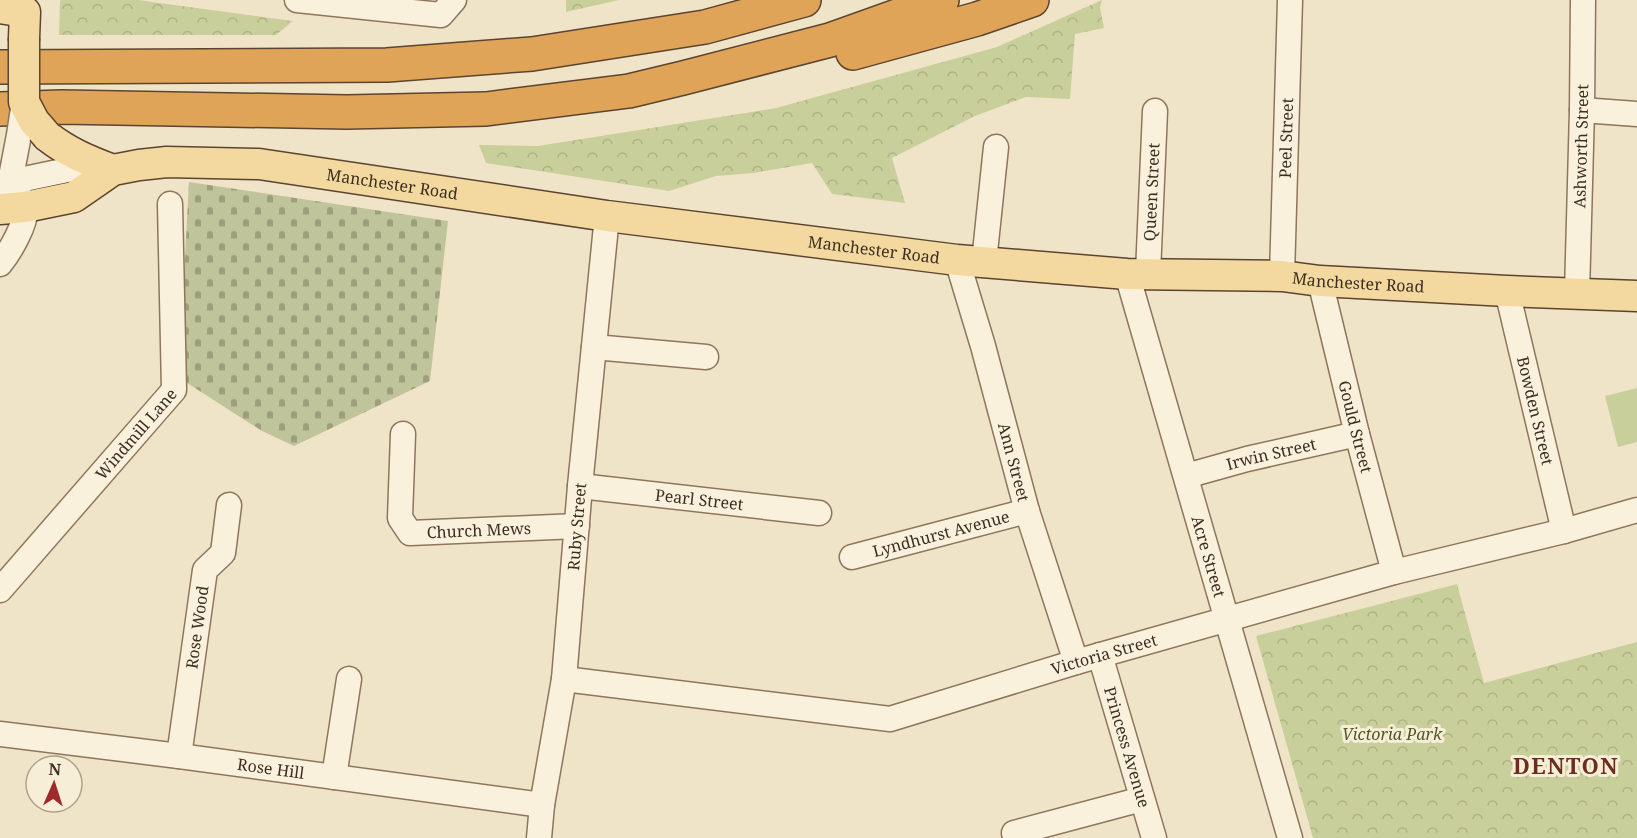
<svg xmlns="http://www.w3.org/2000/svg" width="1637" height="838" font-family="'Noto Serif',serif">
	<defs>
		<pattern id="forest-crowns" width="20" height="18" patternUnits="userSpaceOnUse" patternTransform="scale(1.5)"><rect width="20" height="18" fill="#c9cf9b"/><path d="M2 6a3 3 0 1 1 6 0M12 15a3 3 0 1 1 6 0" fill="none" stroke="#aeb285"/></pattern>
		<pattern id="cemetery-stones" width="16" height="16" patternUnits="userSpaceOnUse" patternTransform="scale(1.5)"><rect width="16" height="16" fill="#bfc49a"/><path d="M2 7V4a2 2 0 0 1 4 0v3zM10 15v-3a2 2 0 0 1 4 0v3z" fill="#9ca07d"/></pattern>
	</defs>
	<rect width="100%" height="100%" fill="#f0e4c8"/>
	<polygon fill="#c9cf9b" points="1637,388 1637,442 1618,447 1605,396"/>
	<g fill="url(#forest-crowns)">
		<polygon points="60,0 138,0 293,21 276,35 59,35"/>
		<polygon points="566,0 619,0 566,12"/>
		<polygon points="1102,0 1100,8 1104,28 1075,34 1070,99 1026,97 975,116 892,158 905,203 832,194 812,163 754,173 716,176 669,191 486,163 479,145 538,146 776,108 997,47"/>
		<polygon points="1457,584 1484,683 1637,642 1637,838 1313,838 1256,636"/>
	</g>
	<polygon fill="url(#cemetery-stones)" points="189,182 448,221 430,381 294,446 262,431 184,381 183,297"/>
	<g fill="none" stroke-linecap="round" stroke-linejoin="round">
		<g stroke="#8d765c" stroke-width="27">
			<g id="minor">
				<polyline points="297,0 441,15 454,0"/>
				<polyline points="1582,110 1637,114"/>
				<polyline points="4,194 10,182 19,135"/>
				<path id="s1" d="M 957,260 L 983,346 L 1027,511 L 1076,662"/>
				<polyline points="984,262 996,147"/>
				<path d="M 0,264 C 9,253 28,222 25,207 C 24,201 14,188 10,182 L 96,164"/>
				<path id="s2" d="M 1148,273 L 1155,111"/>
				<path id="s3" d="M 1127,274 L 1290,838"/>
				<path id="s4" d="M 1282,276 L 1290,0"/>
				<path id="s5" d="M 1320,281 L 1357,434 L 1394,572"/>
				<path id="s6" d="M 1507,291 L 1564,531"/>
				<path id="s7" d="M 1577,293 L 1582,110 L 1583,0"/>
				<polyline points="594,347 706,357"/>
				<path id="s8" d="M 403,434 L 400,518 L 410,533 L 577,526"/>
				<path id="s9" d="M 1186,476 L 1247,459 L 1357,434"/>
				<path id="s10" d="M 580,486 L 819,513"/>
				<path id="s11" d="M 852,557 L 1027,511"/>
				<path id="s12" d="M 0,590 L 174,390 L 170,204"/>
				<path id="s13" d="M 1100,655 L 1154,838"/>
				<path id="s14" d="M 564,679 L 890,719 L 1076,662 L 1394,572 L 1564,531 L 1637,510"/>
				<path id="s15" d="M 0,734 L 179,756 L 542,805"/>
				<path id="s16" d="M 179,756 L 205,570 L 223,553 L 229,505"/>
				<polyline points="334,777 349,679"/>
				<polyline points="1014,833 1142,799"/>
				<path id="s17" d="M 539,838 L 542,805 L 564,679 L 580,486 L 607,216"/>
			</g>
		</g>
		<g stroke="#5b4430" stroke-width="33">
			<g id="major">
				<polyline points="0,8 25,12 24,38"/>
				<path d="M 47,136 C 67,152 89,161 113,170"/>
				<path id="s18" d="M 0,209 L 25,207 L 74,197 L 113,170 L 139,165 L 167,162 L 259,164 L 607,216 L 957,260 L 1127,274 L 1282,276 L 1320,281 L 1507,291 L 1637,296"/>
			</g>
		</g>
		<g stroke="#5b4430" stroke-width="36">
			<g id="highway">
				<polyline points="853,53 977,19 1032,0"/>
				<polyline points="0,67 387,65 532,54 705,27 804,0"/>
				<polyline points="0,109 62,107 347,112 486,109 629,91 683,78 830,40 942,0"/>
			</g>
		</g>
		<use href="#minor" stroke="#faf1dc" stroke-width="24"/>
		<use href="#major" stroke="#f3d9a0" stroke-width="30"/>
		<use href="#highway" stroke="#e0a458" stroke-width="33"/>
		<g stroke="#8d765c" stroke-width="27" stroke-linecap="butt">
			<polyline id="minor-bridge" points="19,135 24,102"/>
		</g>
		<g stroke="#5b4430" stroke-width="33" stroke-linecap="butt">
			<polyline id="major-bridge" points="24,38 24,102 34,121 47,136"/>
		</g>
		<use href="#minor-bridge" stroke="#faf1dc" stroke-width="24"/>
		<use href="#major-bridge" stroke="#f3d9a0" stroke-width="30"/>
	</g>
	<g text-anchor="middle" stroke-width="6" stroke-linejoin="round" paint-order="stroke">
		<g font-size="16" fill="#3d2e20" stroke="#f7eed8">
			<text dy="6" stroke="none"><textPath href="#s4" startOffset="138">Peel Street</textPath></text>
			<text dy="6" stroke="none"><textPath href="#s7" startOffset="147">Ashworth Street</textPath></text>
			<text dy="6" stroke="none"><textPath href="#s18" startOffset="404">Manchester Road</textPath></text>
			<text dy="6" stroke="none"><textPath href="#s2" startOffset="81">Queen Street</textPath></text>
			<text dy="6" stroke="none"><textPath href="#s18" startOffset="890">Manchester Road</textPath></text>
			<text dy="6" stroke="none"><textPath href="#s18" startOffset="1376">Manchester Road</textPath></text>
			<text dy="6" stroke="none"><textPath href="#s6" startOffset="123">Bowden Street</textPath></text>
			<text dy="6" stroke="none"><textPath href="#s5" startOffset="150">Gould Street</textPath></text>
			<text dy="6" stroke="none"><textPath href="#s12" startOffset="207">Windmill Lane</textPath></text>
			<text dy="6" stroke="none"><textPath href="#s9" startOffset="88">Irwin Street</textPath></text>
			<text dy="6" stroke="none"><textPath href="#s1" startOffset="210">Ann Street</textPath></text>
			<text dy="6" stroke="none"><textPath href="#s10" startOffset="120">Pearl Street</textPath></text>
			<text dy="6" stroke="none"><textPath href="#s17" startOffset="314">Ruby Street</textPath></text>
			<text dy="6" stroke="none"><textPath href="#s8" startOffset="171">Church Mews</textPath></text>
			<text dy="6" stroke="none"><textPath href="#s11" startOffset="92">Lyndhurst Avenue</textPath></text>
			<text dy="6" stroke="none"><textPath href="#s3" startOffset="294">Acre Street</textPath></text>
			<text dy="6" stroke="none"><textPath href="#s16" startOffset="130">Rose Wood</textPath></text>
			<text dy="6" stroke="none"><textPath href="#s14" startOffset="552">Victoria Street</textPath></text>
			<text dy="6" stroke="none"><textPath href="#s13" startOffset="96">Princess Avenue</textPath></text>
			<text dy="6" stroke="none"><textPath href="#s15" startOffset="273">Rose Hill</textPath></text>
		</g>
		<g font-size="16" font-style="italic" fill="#4d5a26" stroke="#f7eed8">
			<text x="1392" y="740">Victoria Park</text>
		</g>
		<g font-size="22" font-weight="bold" letter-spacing="1.5" fill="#6b2e1e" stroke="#f7eed8">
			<text x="1566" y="774">DENTON</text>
		</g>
	</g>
	<g transform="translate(54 784) rotate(3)"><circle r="28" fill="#f7eed8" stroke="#ada18e" stroke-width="1.5"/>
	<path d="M0-4.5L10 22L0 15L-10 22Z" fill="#9e2a2b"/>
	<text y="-9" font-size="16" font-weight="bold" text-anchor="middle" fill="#3d2e20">N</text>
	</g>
</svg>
